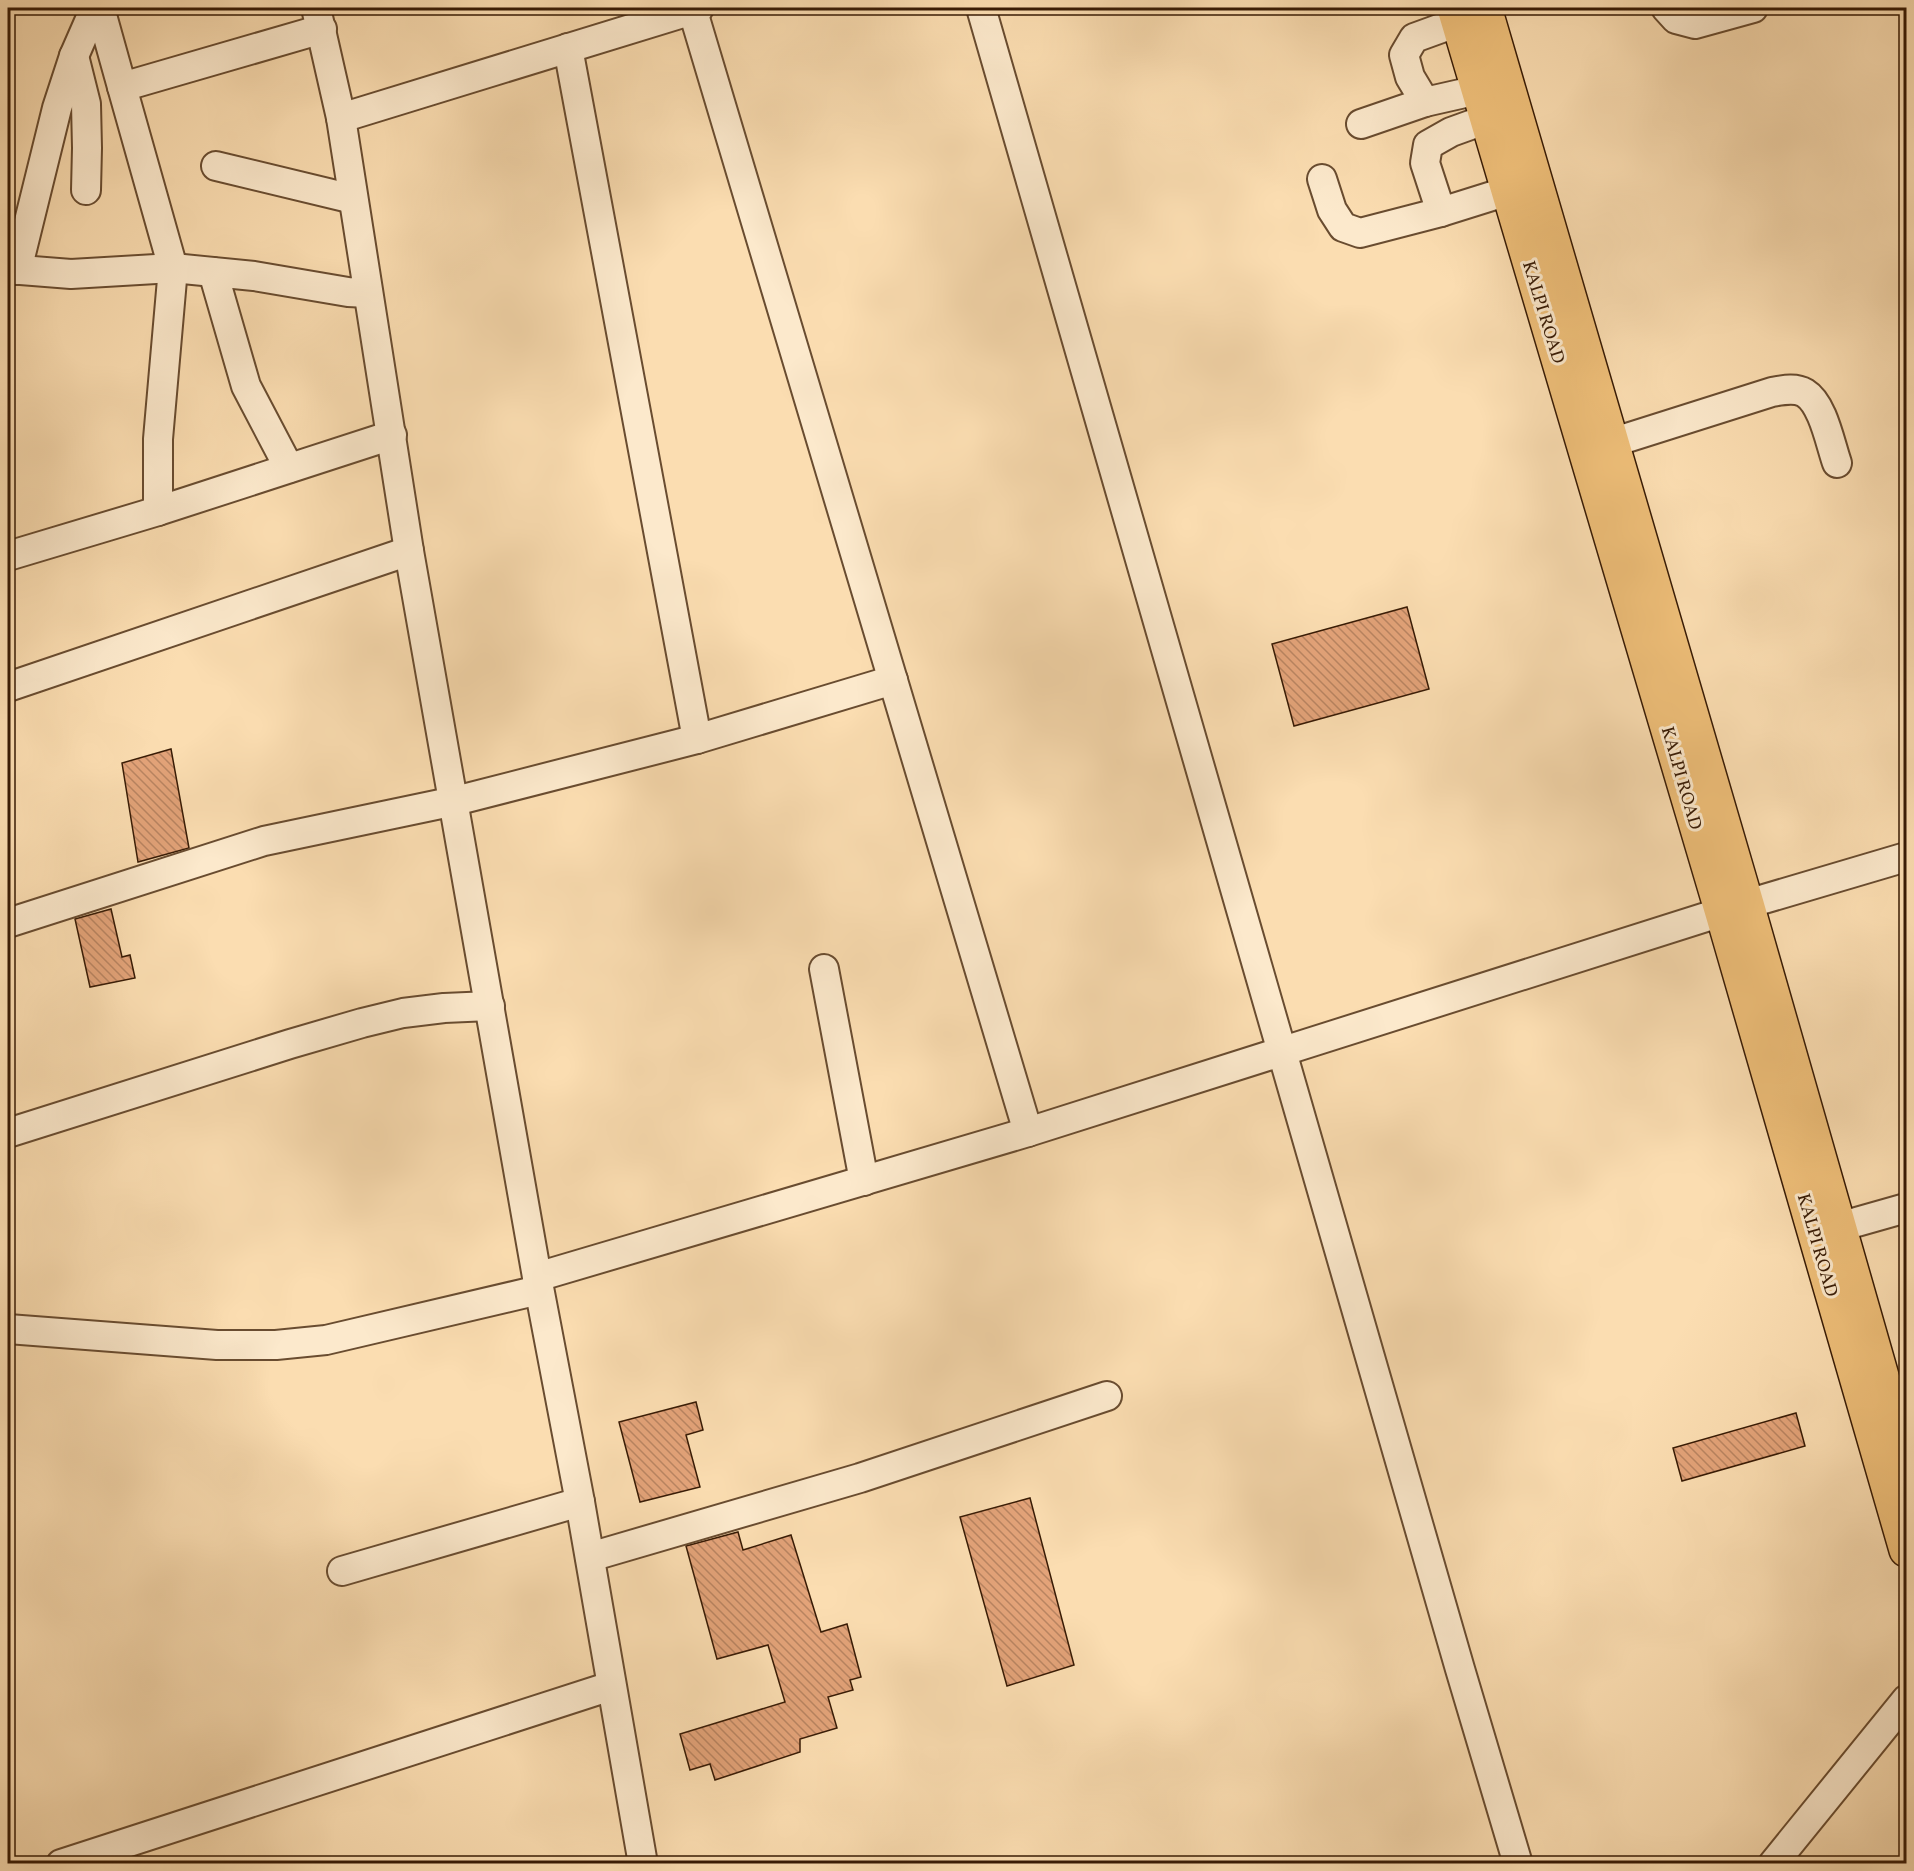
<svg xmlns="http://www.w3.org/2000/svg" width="1914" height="1871" font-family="Vollkorn,serif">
	<defs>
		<pattern id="building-back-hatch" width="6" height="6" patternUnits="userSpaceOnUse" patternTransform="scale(1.5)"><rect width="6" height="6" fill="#e3a379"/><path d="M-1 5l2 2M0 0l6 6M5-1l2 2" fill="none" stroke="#b98461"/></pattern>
	</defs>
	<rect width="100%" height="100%" fill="#fbddb1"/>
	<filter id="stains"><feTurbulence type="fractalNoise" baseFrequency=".00333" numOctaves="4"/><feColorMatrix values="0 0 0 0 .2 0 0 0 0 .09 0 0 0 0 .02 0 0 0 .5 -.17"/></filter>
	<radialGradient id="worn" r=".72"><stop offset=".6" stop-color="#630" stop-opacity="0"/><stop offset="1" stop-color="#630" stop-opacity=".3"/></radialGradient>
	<g fill="url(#building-back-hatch)" stroke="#381b05" stroke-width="1.5">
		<polygon points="1407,607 1429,689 1294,726 1272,644"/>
		<polygon points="171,749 189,848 138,862 122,763"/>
		<polygon points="111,909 122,957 130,955 135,978 90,987 75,919"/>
		<polygon points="696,1402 703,1430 686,1435 700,1487 640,1502 619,1422"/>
		<polygon points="1796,1413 1805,1446 1682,1481 1673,1448"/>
		<polygon points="1030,1498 1074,1665 1007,1686 960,1517"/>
		<polygon points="738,1532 743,1550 791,1535 821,1632 847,1624 861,1677 850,1680 853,1690 828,1697 837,1728 800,1739 800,1752 715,1780 710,1764 690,1770 680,1734 785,1702 768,1645 717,1659 686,1546"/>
	</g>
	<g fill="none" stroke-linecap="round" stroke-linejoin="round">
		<g stroke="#694c30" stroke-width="32">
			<g id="minor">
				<polyline points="100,8 122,87"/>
				<polyline points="316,8 341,118 409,551 537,1277 580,1502 643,1864"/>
				<polyline points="692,8 1028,1132"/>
				<polyline points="981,8 1460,1669 1518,1864"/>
				<polyline points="1666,8 1676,19 1695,24 1753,8"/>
				<polyline points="1458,22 1414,38 1404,55 1410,77 1425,102 1478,90"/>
				<polyline points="568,48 697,739"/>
				<polyline points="74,56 86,104 87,148 86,190"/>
				<polyline points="341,118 699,8"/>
				<polyline points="1361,124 1425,102"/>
				<polyline points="216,166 353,199"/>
				<polyline points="1322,179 1332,210 1343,227 1360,233 1441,212 1508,191"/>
				<polyline points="1441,212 1425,163 1428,145 1451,132 1487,119"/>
				<polyline points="8,269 71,274 173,268 254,276 348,292 368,293"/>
				<polyline points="17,270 57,108 74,56 95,8"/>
				<polyline points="213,272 246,386 289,468"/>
				<path d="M 1592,449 L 1772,392 C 1783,390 1795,387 1805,393 C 1823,404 1830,443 1837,463"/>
				<polyline points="158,511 158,439 173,268 122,87 322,29"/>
				<polyline points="8,556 158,511 392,435"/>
				<polyline points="8,687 409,551"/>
				<polyline points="8,923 264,841 455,801 697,739 893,680"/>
				<polyline points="824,969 864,1181"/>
				<polyline points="8,1133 290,1044 362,1023 403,1013 444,1008 490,1006"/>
				<polyline points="1839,1227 1906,1208"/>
				<polyline points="537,1277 1028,1132 1747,904 1906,857"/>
				<polyline points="8,1329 217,1345 276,1345 326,1340 539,1290"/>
				<polyline points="590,1557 860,1478 1107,1396"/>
				<polyline points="342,1571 580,1502"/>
				<polyline points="61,1864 611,1686"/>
				<polyline points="1773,1864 1906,1700"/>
			</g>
		</g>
		<g stroke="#381b05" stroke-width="36">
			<g id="major">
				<polyline points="1454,8 1722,913 1906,1550"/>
				<polyline points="1485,8 1747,904 1906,1460"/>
			</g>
		</g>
		<use href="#minor" stroke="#fce9cc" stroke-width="28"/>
		<use href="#major" stroke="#eebe78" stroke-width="33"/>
	</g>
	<g text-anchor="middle" stroke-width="6" stroke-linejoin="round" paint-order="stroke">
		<g font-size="18" fill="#381b05" stroke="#fce9cc">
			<text transform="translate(1544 312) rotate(73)" y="6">KALPI ROAD</text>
			<text transform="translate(1682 778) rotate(74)" y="6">KALPI ROAD</text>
			<text transform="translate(1818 1245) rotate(74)" y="6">KALPI ROAD</text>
		</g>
	</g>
	<rect width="1914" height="1871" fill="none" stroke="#fbddb1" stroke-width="30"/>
	<rect x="9" y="9" width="1896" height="1853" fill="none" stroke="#381b05" stroke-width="3"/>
	<rect x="15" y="15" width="1884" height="1841" fill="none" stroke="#381b05" stroke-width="1.5"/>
	<rect width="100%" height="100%" filter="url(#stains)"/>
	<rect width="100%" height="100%" fill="url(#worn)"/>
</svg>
